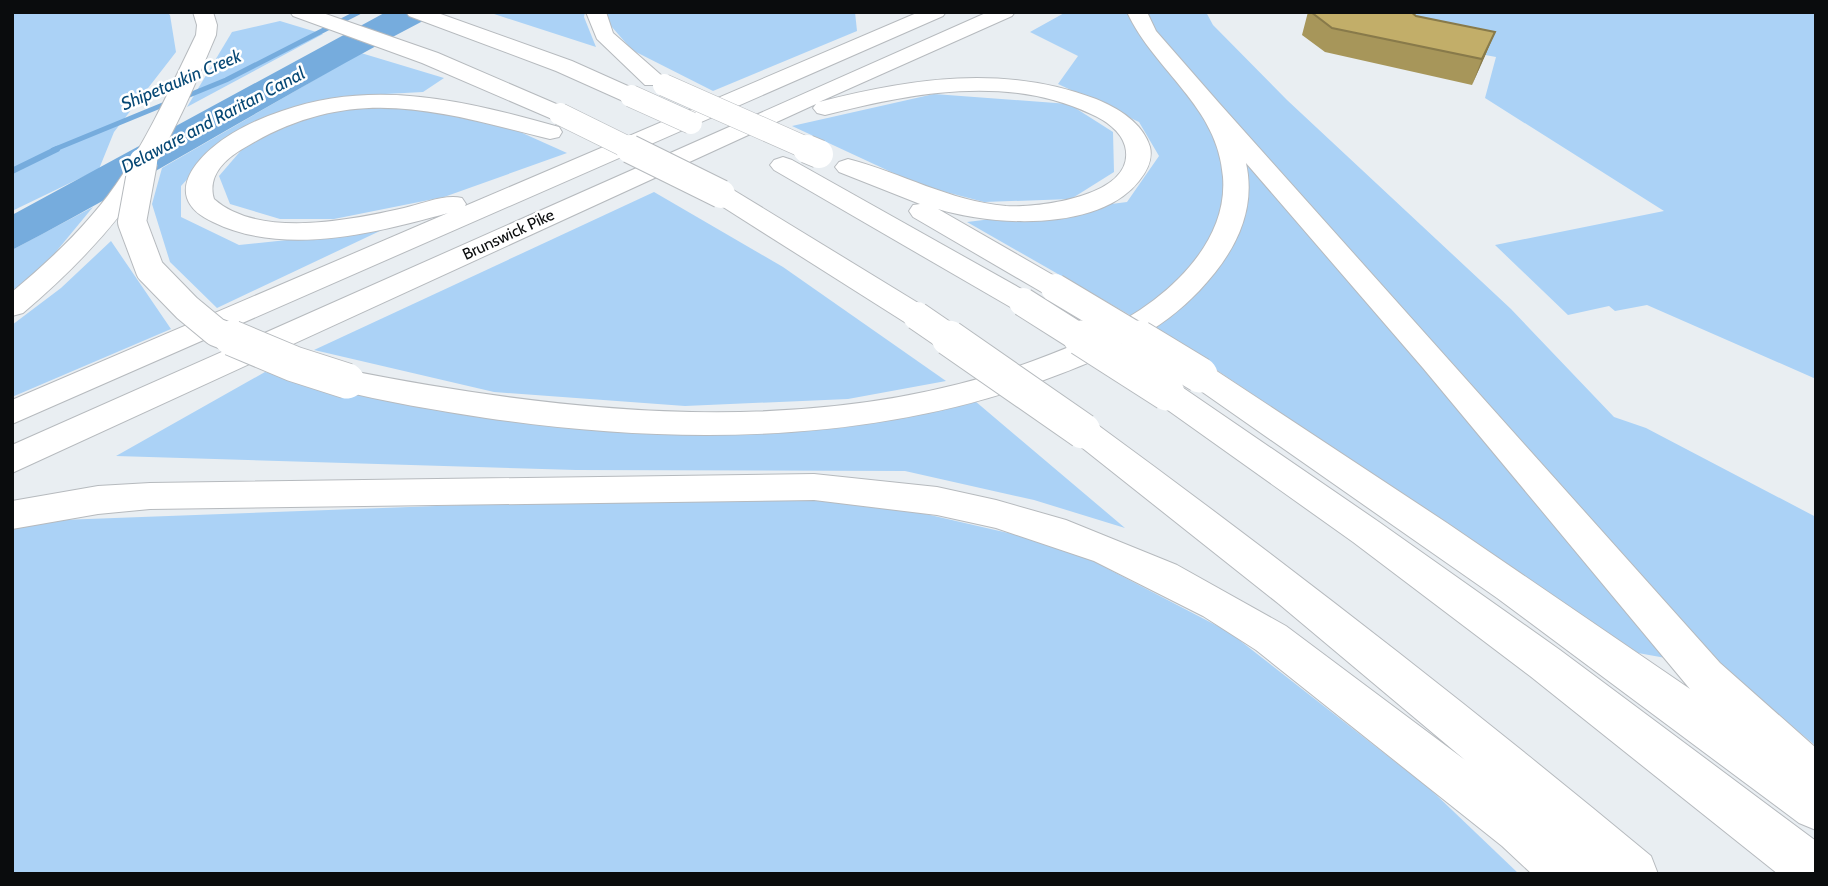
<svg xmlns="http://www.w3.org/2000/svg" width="1828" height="886" font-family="Cabin,sans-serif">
	<rect width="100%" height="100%" fill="#e9eef2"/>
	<g fill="#abd2f6">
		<polygon points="39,12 166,12 170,15 176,52 114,132 99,169 12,211 12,14"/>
		<polygon points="488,12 585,12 584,17 596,47"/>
		<polygon points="608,12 855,12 857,31 713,91 632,50 604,18"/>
		<polygon points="1066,12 1206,12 1213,25 1287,100 1511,309 1614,417 1646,428 1816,517 1816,746 1721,668 1638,653 1163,334 967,222 1127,202 1159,156 1139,122 1058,84 1078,56 1030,32"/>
		<polygon points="1412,12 1816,12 1816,379 1647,305 1615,311 1609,306 1568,315 1495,245 1664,211 1485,98 1496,57 1421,43 1402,30"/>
		<polygon points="280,21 323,34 187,107 232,32"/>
		<polygon points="361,53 444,78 423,92 367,95 310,104 212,152 181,186 181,217 239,245 382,230 217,308 170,262 152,204 162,168"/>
		<polygon points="934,94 1069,104 1113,132 1114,172 1071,199 984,202 919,185 792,126"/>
		<polygon points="385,104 449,108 509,127 567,153 444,197 334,219 280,219 230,204 219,176 250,140 315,115"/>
		<polygon points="654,192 783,267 946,381 848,399 685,406 494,392 314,350"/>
		<polygon points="93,207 31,282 12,296 12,250"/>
		<polygon points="111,241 171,329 12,397 12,325 61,288"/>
		<polygon points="265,372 457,413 669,430 975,401 1125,528 1034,500 905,471 576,470 116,456"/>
		<polygon points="865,500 1064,546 1229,632 1430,789 1519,874 12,874 12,529 34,521 570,501"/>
	</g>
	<path fill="#76acdd" d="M 386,12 L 440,12 C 295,87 157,174 12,250 L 12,215 Z"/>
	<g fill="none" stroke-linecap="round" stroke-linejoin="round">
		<g stroke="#76acdd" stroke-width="5">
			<polyline points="182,98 226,80 359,12"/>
			<polyline points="53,150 170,102"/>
		</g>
		<polyline stroke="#76acdd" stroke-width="6" points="12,171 57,149"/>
		<g stroke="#b6babe" stroke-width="2">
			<g id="highway">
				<path d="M 193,12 L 213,12 L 217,25 L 216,35 C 196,82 176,131 148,175 C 115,228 70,273 23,313 L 12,316 L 12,292 C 53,258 94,219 123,174 C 152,130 173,82 196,35 L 197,25 Z"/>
				<polygon points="290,12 320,12 438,53 568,109 572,114 568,119 552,119 422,63 293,16"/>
				<polygon points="406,12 435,12 572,61 639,91 642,96 639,101 623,101 556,71 409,16"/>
				<polygon points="586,12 606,12 613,33 661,75 664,80 661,85 645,85 597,39"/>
				<path d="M 919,12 L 946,12 L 943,16 L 12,424 L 12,400 L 448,213 C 375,233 284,257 213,222 C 202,217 191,210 187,198 C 181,179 199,159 212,148 C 232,131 258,119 282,111 C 375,78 467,101 559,127 L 562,132 L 559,137 L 550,139 C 436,111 353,82 244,148 C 225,159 207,176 214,199 C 259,239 351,220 404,208 C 422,204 444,194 462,198 L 466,204 L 465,206 Z"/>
				<path d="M 988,12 L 1015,12 L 1012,16 L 819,102 C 911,78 1005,64 1096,99 C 1118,108 1143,123 1150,147 C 1153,160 1147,171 1139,181 C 1099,232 993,226 938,209 L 1065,282 L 1070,288 L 1065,294 L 1055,297 L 1045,294 L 913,217 L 909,211 L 913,205 L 920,204 L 839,172 L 835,167 L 839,162 L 848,159 C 902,173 949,201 1006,206 C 1038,208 1138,196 1125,146 C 1121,131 1105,120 1091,114 C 1007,74 911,93 825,115 L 817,113 L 813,108 L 816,104 L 12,473 L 12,445 Z"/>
				<path d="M 1127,12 L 1147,12 L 1156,31 L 1219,103 L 1720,663 L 1816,748 L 1816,830 L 1799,823 L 1497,598 L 1188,382 L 1184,375 L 1188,368 L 1200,364 L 1212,368 L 1447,523 L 1690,689 L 1423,368 L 1246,163 C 1257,213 1233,255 1199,291 C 1161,331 1111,355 1060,374 C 878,445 677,446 486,418 C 436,410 385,402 335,389 L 331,381 L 335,373 L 347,370 C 568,414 817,441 1033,361 C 1076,345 1117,328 1154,300 C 1192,271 1227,228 1223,177 C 1218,106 1155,72 1127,12 Z"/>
				<polygon points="783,157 792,160 1034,296 1038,302 1034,308 1023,311 1012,308 774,170 770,165 774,160"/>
				<polygon points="721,186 730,188 928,309 932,316 928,323 917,325 906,323 712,200 708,194 712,188"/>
				<polygon points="1167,382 1179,385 1379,522 1560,650 1816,841 1816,874 1778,874 1530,676 1353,542 1155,401 1150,393 1155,385"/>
				<path d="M 1083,419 L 1095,423 C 1285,562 1470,706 1651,856 L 1658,874 L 1532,874 L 1502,846 L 1256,650 L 1203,616 L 1094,561 L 996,528 L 937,515 L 814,500 L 150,509 L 98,514 L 12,529 L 12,501 L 98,486 L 150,483 L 814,474 L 937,487 L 996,500 L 1066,520 L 1177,565 L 1286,626 L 1465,760 L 1279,604 L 1071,439 L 1066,431 L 1071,423 Z"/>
			</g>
		</g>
		<use href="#highway" fill="#fff" fill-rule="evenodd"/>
		<g stroke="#b6babe" stroke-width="23" stroke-linecap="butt">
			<g id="highway-bridge-far2">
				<polyline points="664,85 811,150"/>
				<polyline points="631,96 691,123"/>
				<polyline points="560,114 633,150"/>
			</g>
		</g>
		<g stroke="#b6babe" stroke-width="30" stroke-linecap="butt">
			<g id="highway-bridge-far1">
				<polyline points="630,149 721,194"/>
				<polyline points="807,149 819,154"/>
				<polyline points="143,162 132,222 150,270 187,308 216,332 236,340"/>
				<polyline points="1055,288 1142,340"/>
				<polyline points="1023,302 1083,340"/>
				<polyline points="917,316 952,340"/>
			</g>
		</g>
		<g stroke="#b6babe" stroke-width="37" stroke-linecap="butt">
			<g id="highway-bridge">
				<polyline points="232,338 294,364 347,381"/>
				<polyline points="949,338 1083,431"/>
				<polyline points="1081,338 1167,393"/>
				<polyline points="1139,338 1200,375"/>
			</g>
		</g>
		<use href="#highway-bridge-far2" stroke="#fff" stroke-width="22"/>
		<use href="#highway-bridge-far1" stroke="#fff" stroke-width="28"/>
		<use href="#highway-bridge" stroke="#fff" stroke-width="35"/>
	</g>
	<polygon fill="#a7965a" points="1308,12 1411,12 1416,16 1495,32 1472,85 1325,52 1302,35"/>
	<polygon fill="#887a4a" points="1495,32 1485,56 1472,85 1482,59"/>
	<polygon fill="#c2ae69" stroke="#887a4a" stroke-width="2" points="1311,12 1411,12 1416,16 1495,32 1482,59 1332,28"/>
	<g text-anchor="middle" stroke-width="5" stroke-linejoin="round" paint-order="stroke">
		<g font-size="16" fill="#0a0c0d" stroke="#fff">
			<text transform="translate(508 234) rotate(-25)" y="6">Brunswick Pike</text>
		</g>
		<g font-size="18" font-style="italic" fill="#064875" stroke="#fff">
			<text transform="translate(181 80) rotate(-23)" y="6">Shipetaukin Creek</text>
			<text transform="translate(213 120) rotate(-28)" y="6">Delaware and Raritan Canal</text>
		</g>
	</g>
	<rect width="1828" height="886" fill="none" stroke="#0a0c0d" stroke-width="28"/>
</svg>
